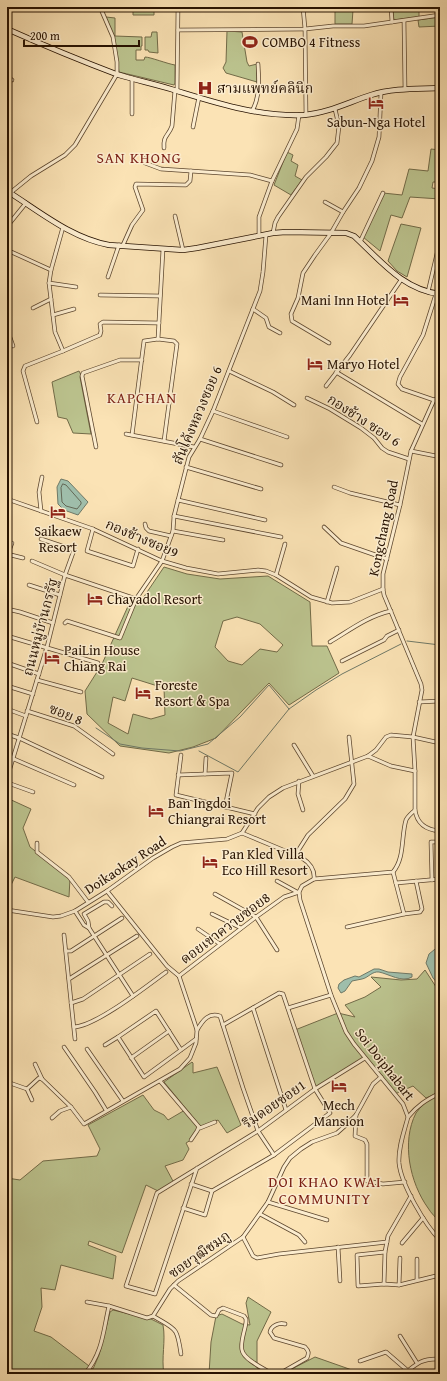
<svg xmlns="http://www.w3.org/2000/svg" width="447" height="1381" font-family="'Gentium Book Plus','Noto Serif Thai',serif">
	<rect width="100%" height="100%" fill="#fbe3b5"/>
	<filter id="stains"><feTurbulence type="fractalNoise" baseFrequency=".005" numOctaves="4"/><feColorMatrix values="0 0 0 0 .2 0 0 0 0 .09 0 0 0 0 .02 0 0 0 .5 -.17"/></filter>
	<radialGradient id="worn" r=".72"><stop offset=".6" stop-color="#630" stop-opacity="0"/><stop offset="1" stop-color="#630" stop-opacity=".3"/></radialGradient>
	<g fill="#bcc48f" stroke="#726b48" fill-rule="evenodd">
		<polygon points="129,7 154,7 154,15 133,15 133,10 129,10"/>
		<polygon points="392,7 419,7 419,17 394,20"/>
		<polygon points="335,9 353,10 352,24 335,24"/>
		<path d="M 106,17 L 115,18 L 115,36 L 142,37 L 142,46 L 141,46 L 141,50 L 136,50 L 136,60 L 144,60 L 145,57 C 150,57 168,64 175,65 L 175,83 L 174,85 L 119,72 L 113,36 Z"/>
		<polygon points="440,17 440,26 419,27 418,20"/>
		<polygon points="227,31 242,32 247,62 249,66 257,64 257,82 226,73 223,68 226,62"/>
		<polygon points="152,32 157,32 158,53 149,52 148,50 145,50 145,37 151,37"/>
		<polygon points="431,149 440,150 440,182 433,182 432,188 440,189 440,199 410,197 402,218 391,215 380,251 363,237 383,193 402,195 409,169 428,171"/>
		<polygon points="287,152 293,155 291,161 298,165 295,176 302,180 291,195 274,185"/>
		<polygon points="401,224 421,228 407,277 397,271 388,261"/>
		<polygon points="79,371 81,375 80,377 91,434 73,433 67,419 58,417 52,382"/>
		<path d="M 164,567 L 187,574 L 220,579 L 268,576 L 310,602 L 312,646 L 327,646 L 339,673 L 289,705 L 269,683 L 216,738 L 193,747 L 169,753 L 120,746 L 87,714 L 85,691 L 102,664 L 129,604 L 141,601 ZM 237,617 L 260,624 L 283,645 L 277,652 L 260,649 L 242,665 L 228,661 L 215,647 L 223,621 ZM 132,678 L 164,688 L 165,715 L 151,719 L 133,714 L 128,734 L 108,723 L 113,697 L 125,701 Z"/>
		<polygon points="7,798 31,809 23,828 30,847 70,878 69,897 15,877 7,893"/>
		<path d="M 425,970 L 440,993 L 440,1222 C 436,1218 431,1213 428,1208 C 410,1183 401,1142 416,1113 C 420,1107 428,1100 433,1095 L 426,1098 L 413,1086 L 395,1094 L 365,1058 L 315,1089 L 295,1030 L 338,1013 L 355,1017 L 345,1005 L 365,997 L 381,987 L 371,977 L 401,980 L 417,979 Z"/>
		<polygon points="192,1062 193,1063 193,1073 217,1067 241,1125 227,1133 218,1120 201,1127 164,1082"/>
		<path d="M 143,1095 L 154,1110 L 164,1115 L 168,1120 L 185,1110 L 199,1127 L 191,1140 L 186,1143 L 189,1149 L 183,1160 L 165,1166 L 174,1183 L 160,1192 L 146,1185 L 122,1253 L 89,1241 L 88,1245 L 116,1256 L 113,1279 L 61,1265 L 55,1290 L 41,1288 L 42,1307 L 34,1331 L 51,1337 L 93,1369 L 99,1355 L 110,1312 L 113,1310 L 151,1319 L 163,1325 C 166,1341 161,1358 164,1374 L 7,1374 L 7,1178 L 20,1180 L 43,1161 L 97,1156 L 100,1149 L 88,1125 Z"/>
		<polygon points="248,1297 271,1312 257,1341 257,1368 270,1374 209,1374 211,1342 216,1316 222,1314 242,1324 250,1325 246,1303"/>
		<polygon points="315,1357 352,1370 316,1370 312,1374 282,1374"/>
	</g>
	<g fill="#9fbeab" stroke="#6f7967">
		<polygon points="61,479 68,481 88,502 78,515 64,510 58,504 57,487"/>
		<polygon points="440,945 440,986 433,978 426,963 429,954"/>
		<path d="M 374,969 L 379,969 L 388,972 L 412,974 L 412,977 C 402,983 389,974 379,972 C 372,971 368,978 362,979 C 359,980 355,980 352,981 L 345,991 L 341,993 L 338,988 L 339,984 L 344,980 L 355,976 L 359,977 Z"/>
	</g>
	<g fill="none" stroke-linecap="round" stroke-linejoin="round">
		<polygon stroke="#636856" stroke-width="1" points="63,484 66,485 81,502 81,504 77,509 66,506 62,502 61,488"/>
		<g stroke="#6f7967" stroke-width="1">
			<polyline points="407,641 440,645"/>
			<polyline points="96,728 120,744 142,748 180,751 208,744 240,717 269,685 289,709"/>
			<polyline points="199,751 238,772 289,709 316,690 342,674 401,644"/>
		</g>
		<g stroke="#5c462e" stroke-width="4.5">
			<g id="street">
				<polyline points="303,7 305,29 306,115"/>
				<polyline points="391,7 392,22"/>
				<polyline points="404,21 405,89"/>
				<polyline points="178,30 305,29 333,26 364,26 440,15"/>
				<polyline points="7,77 12,80"/>
				<polyline points="177,91 178,7"/>
				<path d="M 252,111 C 260,98 259,79 258,64"/>
				<polyline points="132,114 132,78"/>
				<polyline points="193,127 199,97"/>
				<path d="M 164,148 C 163,135 168,137 172,126 L 175,90"/>
				<polyline points="146,158 145,163 161,169 250,175 272,181"/>
				<polyline points="10,193 31,176 65,155 75,145 117,74 117,62 113,37 100,7"/>
				<polyline points="325,202 343,212"/>
				<polyline points="175,216 183,250"/>
				<polyline points="9,224 26,203"/>
				<polyline points="63,227 51,270 49,283 55,332 63,351"/>
				<polyline points="273,233 275,223 278,217 306,177 326,157 337,143 339,126 335,109"/>
				<polyline points="259,236 259,217 272,181 297,129 299,115"/>
				<polyline points="360,242 383,193"/>
				<polyline points="123,245 132,225 143,210 135,187 136,184 186,185 190,181 191,171"/>
				<polyline points="7,250 51,270"/>
				<polyline points="108,277 119,245"/>
				<polyline points="49,283 76,287"/>
				<polyline points="428,292 440,241"/>
				<polyline points="100,295 160,296"/>
				<polyline points="33,308 51,299"/>
				<polyline points="253,309 266,318 269,327 280,333"/>
				<polyline points="53,315 74,309"/>
				<polyline points="7,329 13,346"/>
				<polyline points="158,339 163,249"/>
				<polyline points="329,343 292,321 291,314 298,298 303,273 315,255 331,233 343,212 359,188 372,161 379,137 381,93"/>
				<polyline points="229,371 273,392 294,405"/>
				<polyline points="336,372 422,424"/>
				<polyline points="326,386 350,355 401,280"/>
				<path d="M 440,396 L 434,400 L 411,451 L 400,505 L 383,574 L 383,589 L 384,595 L 421,684 L 422,690 L 413,737 L 415,771 L 415,810 C 412,813 408,816 406,820 C 401,836 405,858 393,872 L 314,879 L 302,886 L 299,892 L 300,900 L 331,995 L 346,1032 L 354,1044 L 403,1104 L 408,1117 C 404,1132 398,1148 399,1163 C 401,1184 425,1225 440,1240"/>
				<polyline points="307,398 330,409 361,428 374,438 382,448 388,452 409,459"/>
				<polyline points="434,400 402,389 398,384 400,377 423,335 436,294"/>
				<polyline points="213,411 287,437"/>
				<polyline points="37,422 23,371 25,366 63,351 100,335 101,331 100,324 103,322 159,323"/>
				<polyline points="126,434 194,447"/>
				<polyline points="132,435 144,341 158,339 174,341 177,344 164,441"/>
				<polyline points="200,439 281,465"/>
				<polyline points="96,447 82,376 83,373 120,360 142,360"/>
				<polyline points="411,451 436,456 440,459"/>
				<polyline points="7,459 8,459"/>
				<polyline points="186,467 261,489"/>
				<polyline points="334,487 350,493 400,505"/>
				<polyline points="7,499 93,529 162,561 186,568 218,574 258,570 266,571 276,575 311,597 332,603 350,602 383,589"/>
				<polyline points="178,500 265,520"/>
				<polyline points="41,511 39,492 42,477"/>
				<polyline points="174,516 281,537"/>
				<polyline points="145,524 146,528 149,531 171,536"/>
				<polyline points="324,527 341,543 387,559"/>
				<polyline points="93,529 87,551 133,566 138,549"/>
				<polyline points="173,531 223,540"/>
				<polyline points="7,554 23,558"/>
				<polyline points="7,556 12,543"/>
				<polyline points="32,561 65,575 74,550 41,539"/>
				<polyline points="276,575 285,544"/>
				<polyline points="29,585 60,595"/>
				<polyline points="327,602 337,568"/>
				<polyline points="7,609 20,612 53,623"/>
				<polyline points="65,623 67,621 120,638 136,599 162,561 173,531 174,516 189,457 200,439 213,411 260,291 263,272 266,235"/>
				<polyline points="7,636 98,663"/>
				<path d="M 330,642 C 350,630 368,616 391,611"/>
				<polyline points="342,661 384,640 387,636 399,630"/>
				<polyline points="7,663 39,674"/>
				<polyline points="37,680 81,692"/>
				<polyline points="7,686 33,694"/>
				<polyline points="419,702 440,701"/>
				<polyline points="7,709 26,716"/>
				<polyline points="27,711 74,726 113,754"/>
				<polyline points="7,734 19,738 102,777"/>
				<polyline points="294,745 313,776"/>
				<polyline points="181,755 176,795 255,814"/>
				<polyline points="7,756 74,785"/>
				<polyline points="368,756 391,766 415,771"/>
				<polyline points="205,774 206,758"/>
				<polyline points="178,775 232,773 225,807"/>
				<polyline points="7,778 47,647 65,575 136,599"/>
				<polyline points="7,779 8,783 33,792"/>
				<polyline points="299,781 298,794 303,810"/>
				<path d="M 415,810 C 417,824 426,830 440,831"/>
				<path d="M 242,833 L 302,858 C 310,863 315,869 314,879"/>
				<polyline points="37,843 37,852 69,877 88,902"/>
				<polyline points="296,854 308,835 345,799 354,784 349,737"/>
				<polyline points="393,872 404,914"/>
				<polyline points="432,880 431,842 440,842"/>
				<polyline points="277,881 297,892"/>
				<polyline points="396,883 440,879"/>
				<polyline points="107,891 167,966 179,976"/>
				<polyline points="215,894 256,917 277,950"/>
				<polyline points="7,910 53,917 61,916 75,911 107,891 153,858 172,847 181,843 227,839 242,833 258,808 269,797 283,788 368,756 376,750 386,737 391,735 413,737 440,743"/>
				<polyline points="75,911 84,925 89,928 133,996"/>
				<polyline points="212,914 241,928"/>
				<polyline points="347,927 404,914 420,912 422,909 416,881"/>
				<polyline points="89,928 88,921 84,914 104,902 108,902 112,906"/>
				<polyline points="198,929 220,944"/>
				<polyline points="64,935 75,1039"/>
				<polyline points="66,951 71,951 122,918"/>
				<polyline points="179,976 256,917 284,897 299,892"/>
				<polyline points="69,979 137,936"/>
				<polyline points="71,1003 83,999 150,954"/>
				<polyline points="253,1008 286,1110"/>
				<polyline points="288,1008 331,995"/>
				<path d="M 74,1027 C 96,1026 147,986 166,972"/>
				<path d="M 197,1030 C 203,1020 209,1012 220,1016 L 243,1088 L 258,1131 L 274,1155"/>
				<polyline points="105,1045 118,1037"/>
				<polyline points="64,1047 95,1092 106,1110"/>
				<polyline points="87,1049 123,1101"/>
				<polyline points="181,1050 156,1011 118,1037 144,1077 196,1039"/>
				<polyline points="131,1058 169,1031"/>
				<polyline points="35,1064 42,1079"/>
				<polyline points="160,1081 200,1128 215,1122"/>
				<polyline points="7,1082 27,1089 32,1100"/>
				<polyline points="27,1089 39,1078 42,1079 71,1107 84,1124 180,1069 190,1058 196,1043 197,1030 179,976"/>
				<polyline points="356,1115 355,1136 365,1140 367,1144 367,1181 383,1184 405,1182"/>
				<path d="M 408,1117 C 418,1105 426,1100 440,1093"/>
				<polyline points="52,1118 60,1111 71,1107"/>
				<polyline points="191,1140 197,1131 199,1127"/>
				<polyline points="197,1168 155,1294 126,1286 157,1193 258,1131 315,1089 365,1058"/>
				<polyline points="191,1184 212,1191"/>
				<polyline points="268,1202 327,1220"/>
				<polyline points="183,1208 205,1215 212,1191 274,1155 330,1113 315,1089 283,994 279,993 223,1025"/>
				<polyline points="260,1214 299,1235 305,1242"/>
				<polyline points="243,1237 253,1256 257,1258 279,1254 387,1242"/>
				<polyline points="402,1243 423,1218"/>
				<polyline points="338,1247 340,1281"/>
				<polyline points="385,1252 357,1255 358,1286 384,1284 399,1285 440,1275"/>
				<polyline points="417,1259 417,1280"/>
				<polyline points="384,1284 385,1252 388,1236 411,1196"/>
				<path d="M 174,1285 L 211,1315 L 216,1316 L 219,1310 L 223,1308 L 244,1316 L 246,1319 L 246,1322 C 245,1331 240,1342 242,1350 C 243,1359 264,1369 271,1373 L 279,1374 L 307,1358 C 309,1353 309,1351 305,1347 L 274,1338 L 270,1332 C 271,1326 279,1322 285,1324"/>
				<polyline points="399,1285 400,1258"/>
				<polyline points="87,1302 109,1306 147,1318 153,1316 170,1289 178,1281 243,1237 268,1202 284,1167 290,1158 301,1149 312,1142 337,1133 346,1125 356,1115 373,1084 381,1077"/>
				<path d="M 153,1316 C 176,1330 177,1326 181,1354"/>
				<polyline points="400,1336 417,1363"/>
				<polyline points="360,1361 386,1352 408,1371"/>
				<path d="M 85,1374 C 103,1352 103,1332 109,1306"/>
				<path d="M 404,1374 C 417,1363 423,1358 440,1359"/>
			</g>
		</g>
		<g stroke="#271201" stroke-width="6">
			<g id="secondary">
				<path d="M 7,29 C 43,45 79,60 116,74 C 135,80 155,84 174,90 C 217,103 259,117 304,115 C 328,113 349,102 371,95 C 393,88 417,89 440,88"/>
				<path d="M 7,191 C 39,211 71,238 109,245 L 183,250 L 197,248 L 273,233 L 286,232 L 346,233 L 354,236 C 380,260 403,290 440,294"/>
			</g>
		</g>
		<use href="#street" stroke="#fcedcf" stroke-width="3"/>
		<use href="#secondary" stroke="#fcedcf" stroke-width="4.5"/>
	</g>
	<defs>
		<g id="stadium-bare" transform="scale(1.2)"><path d="M0-5a6.5 5 0 1 0 0 10a6.5 5 0 1 0 0-10ZM-3.5-1.8h7v3.6h-7Z" fill="#8f2418" stroke="#fcedcf" stroke-width="2.5" paint-order="stroke"/></g>
		<g id="hospital-bare" transform="scale(1.2)"><path d="M-5-5h3v3.5h4V-5h3V5h-3V1.5h-4V5h-3Z" fill="#8f2418" stroke="#fcedcf" stroke-width="2.5" paint-order="stroke"/></g>
		<g id="hotel-bare" transform="scale(1.2)"><path d="M-6-4.5h1.5V1H6V5H4.5V3h-9V5H-6ZM-4 0a1.8 1.8 0 1 1 3.6 0ZM.5 0V-2.5h3Q6-2.5 6 0Z" fill="#8f2418" stroke="#fcedcf" stroke-width="2.5" paint-order="stroke"/></g>
	</defs>
	<g fill-rule="evenodd">
		<use href="#stadium-bare" x="250" y="42"/>
		<use href="#hospital-bare" x="205" y="88"/>
		<use href="#hotel-bare" x="376" y="103"/>
		<use href="#hotel-bare" x="401" y="300"/>
		<use href="#hotel-bare" x="315" y="364"/>
		<use href="#hotel-bare" x="58" y="512"/>
		<use href="#hotel-bare" x="95" y="599"/>
		<use href="#hotel-bare" x="52" y="658"/>
		<use href="#hotel-bare" x="143" y="693"/>
		<use href="#hotel-bare" x="156" y="811"/>
		<use href="#hotel-bare" x="210" y="862"/>
		<use href="#hotel-bare" x="339" y="1086"/>
	</g>
	<g text-anchor="middle" stroke-width="3" stroke-linejoin="round" paint-order="stroke">
		<g font-size="14" fill="#271201" stroke="#fcedcf" text-anchor="start">
			<text x="262" y="47">COMBO 4 Fitness</text>
			<text x="217" y="93">สามแพทย์คลินิก</text>
			<text x="376" y="127" text-anchor="middle">Sabun-Nga Hotel</text>
			<text x="389" y="305" text-anchor="end">Mani Inn Hotel</text>
			<text x="327" y="369">Maryo Hotel</text>
			<text x="58" y="536" text-anchor="middle">Saikaew<tspan x="58" dy="16">Resort</tspan></text>
			<text x="107" y="604">Chayadol Resort</text>
			<text x="64" y="655">PaiLin House<tspan x="64" dy="16">Chiang Rai</tspan></text>
			<text x="155" y="690">Foreste<tspan x="155" dy="16">Resort &amp; Spa</tspan></text>
			<text x="168" y="808">Ban Ingdoi<tspan x="168" dy="16">Chiangrai Resort</tspan></text>
			<text x="222" y="859">Pan Kled Villa<tspan x="222" dy="16">Eco Hill Resort</tspan></text>
			<text x="339" y="1110" text-anchor="middle">Mech<tspan x="339" dy="16">Mansion</tspan></text>
		</g>
		<g font-size="14" fill="#271201" stroke="#fcedcf">
			<text transform="translate(197 415) rotate(-67)" y="5">สันโค้งหลวงซอย 6</text>
			<text transform="translate(364 420) rotate(33)" y="5">กองช้าง ซอย 6</text>
			<text transform="translate(383 528) rotate(-78)" y="5">Kongchang Road</text>
			<text transform="translate(142 538) rotate(23)" y="5">กองช้างซอย9</text>
			<text transform="translate(40 627) rotate(-75)" y="5">ถนนหมู่บ้านกรรัฐ</text>
			<text transform="translate(66 714) rotate(22)" y="5">ซอย 8</text>
			<text transform="translate(125 865) rotate(-33)" y="5">Doikaokay Road</text>
			<text transform="translate(225 928) rotate(-37)" y="5">ดอยเขาควายซอย8</text>
			<text transform="translate(385 1064) rotate(52)" y="5">Soi Doiphabart</text>
			<text transform="translate(274 1104) rotate(-35)" y="5">ริมดอยซอย1</text>
			<text transform="translate(199 1254) rotate(-35)" y="5">ซอยวุฒิชมภู</text>
		</g>
		<g font-size="15" letter-spacing="1" fill="#7a1f14" stroke="#fcedcf">
			<text x="139" y="163">SAN KHONG</text>
			<text x="142" y="403">KAPCHAN</text>
			<text x="325" y="1187">DOI KHAO KWAI<tspan x="325" dy="17">COMMUNITY</tspan></text>
		</g>
	</g>
	<rect width="447" height="1381" fill="none" stroke="#fbe3b5" stroke-width="24"/>
	<rect x="8" y="8" width="431" height="1365" fill="none" stroke="#271201" stroke-width="2"/>
	<rect x="12" y="12" width="423" height="1357" fill="none" stroke="#271201"/>
	<path d="M24 40v6h115v-6" fill="none" stroke="#271201" stroke-width="2"/>
	<text x="30" y="40" font-size="12" fill="#271201" stroke="#fcedcf" stroke-width="3" paint-order="stroke">200 m</text>
	<rect width="100%" height="100%" filter="url(#stains)"/>
	<rect width="100%" height="100%" fill="url(#worn)"/>
</svg>
